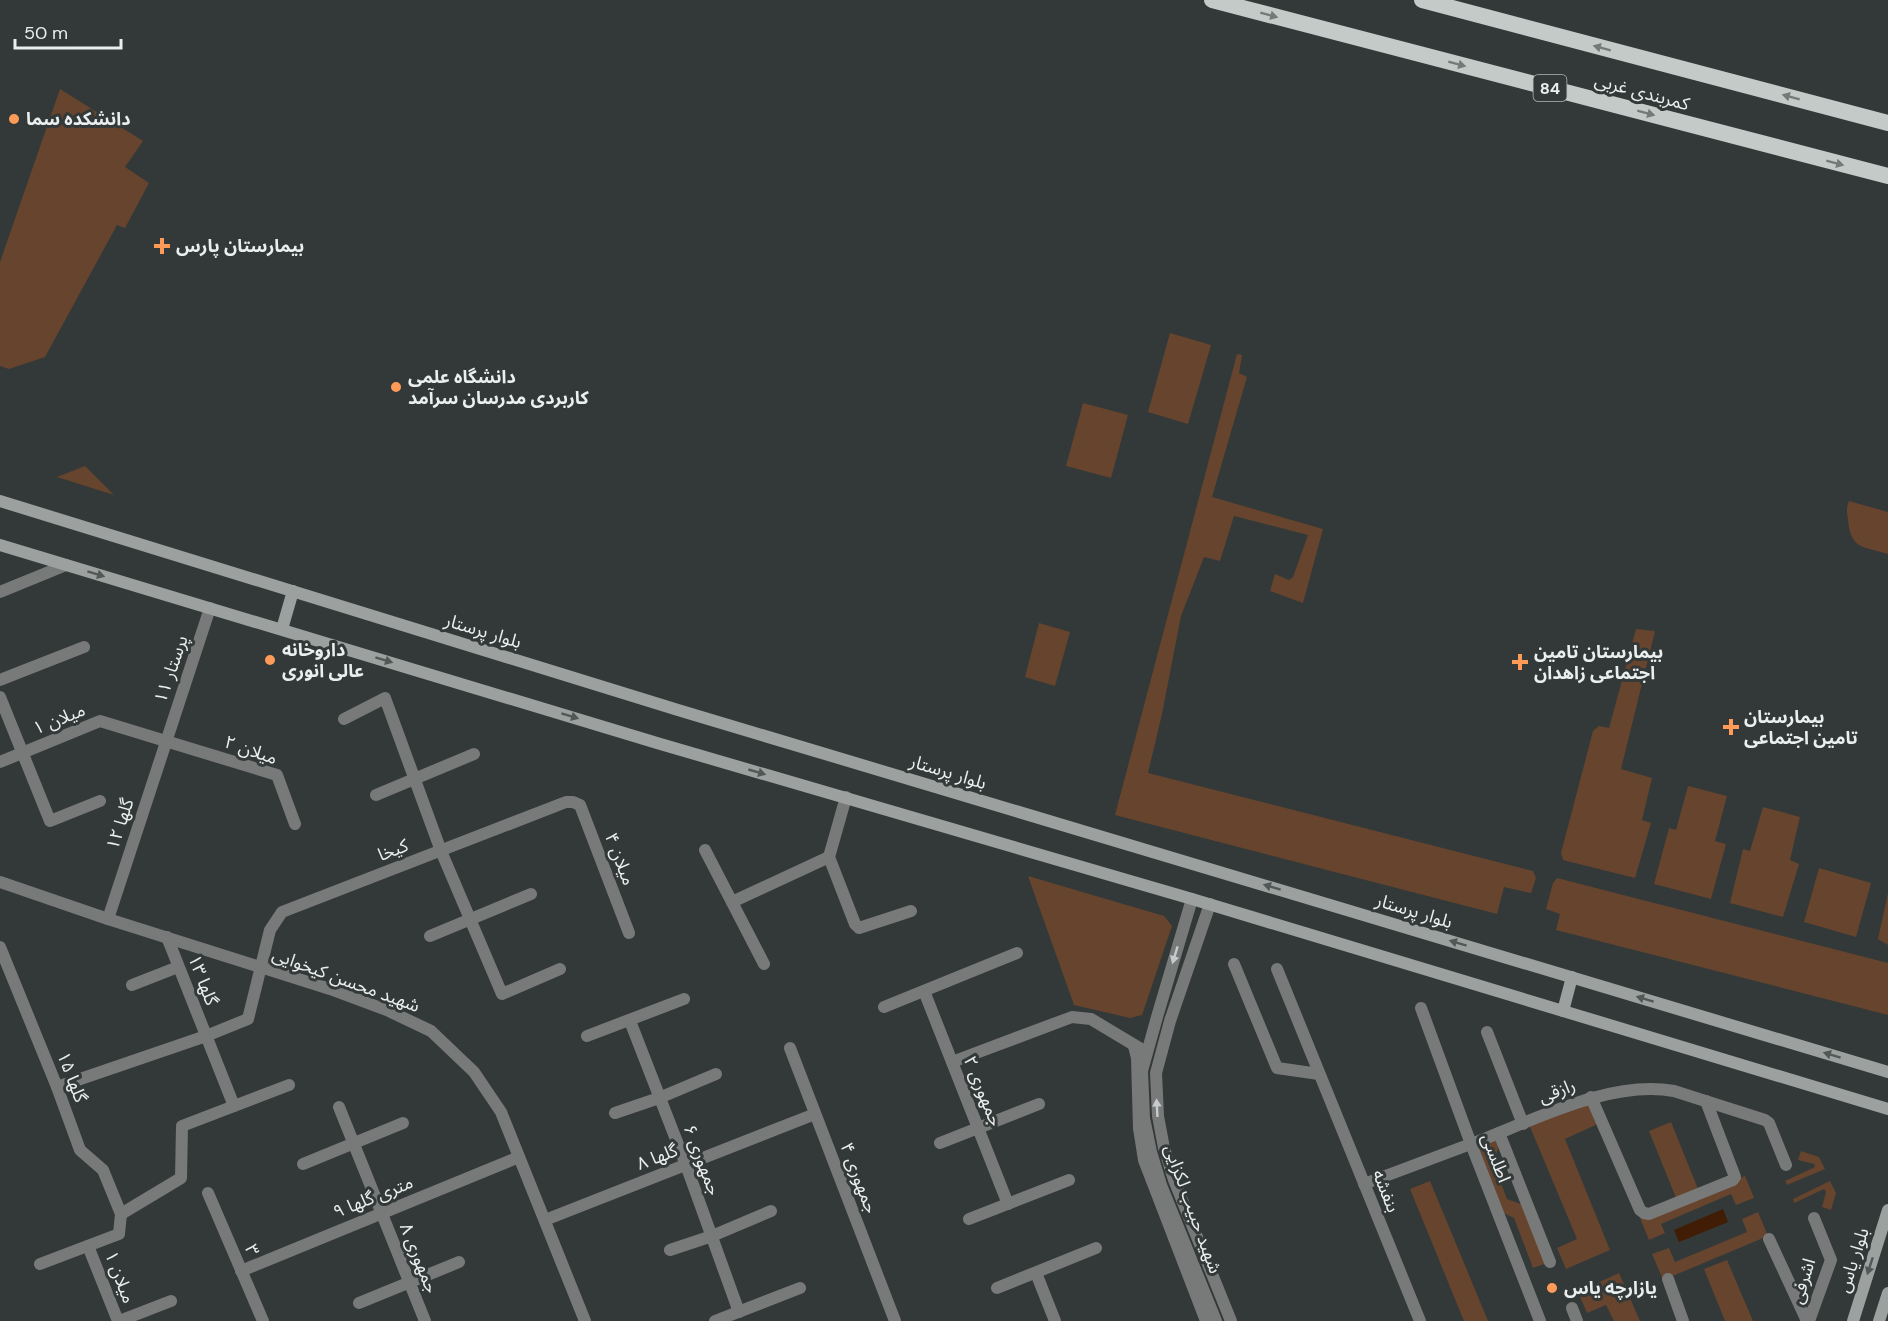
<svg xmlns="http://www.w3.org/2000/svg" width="1888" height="1321" font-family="'DM Sans','Noto Sans Arabic',sans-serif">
	<rect width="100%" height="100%" fill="#333938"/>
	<g fill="#66442e">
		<polygon points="60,89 143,141 125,167 149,183 125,228 117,225 45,357 9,369 0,366 0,262"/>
		<polygon points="1170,333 1211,345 1188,424 1148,412"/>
		<polygon points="1237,354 1242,355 1239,373 1247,377 1212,497 1323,529 1303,603 1270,591 1275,574 1289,580 1293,577 1308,535 1234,516 1220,561 1204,557 1181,616 1162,714 1148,773 1533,871 1536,878 1531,893 1504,887 1497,914 1115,815"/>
		<polygon points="1083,403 1128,415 1111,478 1066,466"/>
		<polygon points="85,466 114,495 57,477"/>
		<path d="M 1849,501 L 1888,512 L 1888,554 C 1863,546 1851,550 1848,520 C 1847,513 1846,508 1849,501 Z"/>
		<polygon points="1039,623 1070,632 1055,686 1025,677"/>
		<polygon points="1636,629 1655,631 1621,769 1652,778 1642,820 1651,823 1635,878 1563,860 1561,853 1593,731 1599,726 1609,728"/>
		<polygon points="1688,786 1727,796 1715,841 1726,844 1711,899 1654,884 1669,828 1676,830"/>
		<polygon points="1763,807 1800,817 1790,860 1799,864 1783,917 1730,903 1743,849 1750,851"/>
		<polygon points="1819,868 1871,883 1856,937 1804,922"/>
		<polygon points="1028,876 1164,916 1172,926 1142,1015 1130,1018 1074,1005"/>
		<polygon points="1557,878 1888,963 1888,1015 1556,930 1560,914 1546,909 1553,883"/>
		<polygon points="1888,893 1888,945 1878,939"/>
		<polygon points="1591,1097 1602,1122 1565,1139 1610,1250 1566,1269 1557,1248 1577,1239 1528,1122"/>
		<polygon points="1671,1122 1698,1189 1676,1198 1649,1131"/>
		<polygon points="1502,1139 1493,1162 1507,1199 1529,1207 1550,1262 1533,1268 1514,1218 1497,1210 1471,1144"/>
		<polygon points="1801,1151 1819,1157 1825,1169 1787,1185 1785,1181 1815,1167 1814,1164 1798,1160"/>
		<polygon points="1745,1176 1754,1198 1736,1205 1731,1194 1661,1224 1665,1233 1649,1240 1640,1218"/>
		<polygon points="1430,1181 1488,1321 1464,1321 1410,1189"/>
		<polygon points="1830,1181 1836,1193 1831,1210 1822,1207 1826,1192 1824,1189 1794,1203 1793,1199"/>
		<polygon points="1758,1212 1768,1236 1663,1280 1652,1254 1669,1248 1675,1262 1747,1232 1742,1219"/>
		<polygon points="1727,1260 1753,1321 1725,1321 1704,1269"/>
		<polygon points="1619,1273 1640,1321 1614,1321 1606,1305 1587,1313 1578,1292"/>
	</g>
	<polygon fill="#401d04" points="1723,1209 1728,1222 1679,1242 1674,1230"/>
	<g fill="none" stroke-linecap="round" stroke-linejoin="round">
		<g stroke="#787a7a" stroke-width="12">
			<polyline points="0,592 66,565"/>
			<polyline points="0,680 84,647"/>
			<polyline points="0,697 50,821 100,801"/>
			<polyline points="344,719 385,698 441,851 502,994 560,969"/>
			<polyline points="0,762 100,721 277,775 295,824"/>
			<polyline points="376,795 474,754"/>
			<polyline points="705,850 764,964"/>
			<polyline points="829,857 846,797"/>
			<polyline points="732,902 829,857 855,924 859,928 911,911"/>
			<polyline points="430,936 531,894"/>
			<polyline points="167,937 234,1106"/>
			<polyline points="0,947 57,1087 80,1150 103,1170 121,1214 119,1234 40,1264"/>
			<polyline points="1234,964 1277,1068 1319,1074"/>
			<polyline points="1277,969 1420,1321"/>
			<polyline points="132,985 178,967"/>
			<polyline points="924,991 1008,1204"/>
			<polyline points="884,1007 1017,953"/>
			<polyline points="1421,1008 1471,1144 1540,1321"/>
			<polyline points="630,1021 686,1165 739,1312"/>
			<polyline points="1487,1032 1523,1124"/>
			<polyline points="587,1036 684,999"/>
			<polyline points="1134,1046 1137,1058 1139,1128 1144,1160 1206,1321"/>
			<polyline points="790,1048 895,1321"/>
			<polyline points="952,1062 1072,1017 1091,1019 1141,1049"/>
			<polyline points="57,1087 206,1036 248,1019 270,930 282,912 566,802 573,802 580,805 629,933"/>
			<polyline points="1591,1097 1640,1210 1644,1213 1649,1214 1733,1180 1735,1177 1706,1101"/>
			<polyline points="339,1107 425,1321"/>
			<polyline points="615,1113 659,1098 716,1074"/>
			<polyline points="1499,1133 1550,1262"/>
			<polyline points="940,1143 1039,1104"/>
			<polyline points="303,1164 403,1123"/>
			<path d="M 1364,1184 C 1404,1169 1444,1154 1484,1139 C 1540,1117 1613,1080 1674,1091 L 1765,1120 L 1769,1123 L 1786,1165"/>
			<polyline points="208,1193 263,1321"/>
			<polyline points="121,1214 181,1178 182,1126 289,1085"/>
			<polyline points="969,1219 1069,1180"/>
			<polyline points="545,1220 815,1114"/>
			<polyline points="1769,1239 1807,1321"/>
			<polyline points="88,1246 118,1321"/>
			<polyline points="670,1250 712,1236 771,1211"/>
			<polyline points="241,1271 519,1157"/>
			<polyline points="1036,1273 1055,1321"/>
			<polyline points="1668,1279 1683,1321"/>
			<polyline points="997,1288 1096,1248"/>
			<polyline points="359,1303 459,1262"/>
			<polyline points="1572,1308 1577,1321"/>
			<polyline points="119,1321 171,1301"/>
			<polyline points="715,1321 800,1288"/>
			<polyline points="1809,1321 1831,1260 1814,1218"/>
		</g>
		<g stroke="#787a7a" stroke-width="12">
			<polyline points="0,882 108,919 330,989 389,1011 431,1031 474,1072 501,1112 585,1321"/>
			<polyline points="1192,899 1157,1017 1142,1071 1144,1118 1151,1152 1161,1185 1216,1321"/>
			<polyline points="1210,904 1170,1021 1156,1073 1158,1116 1164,1148 1174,1180 1231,1321"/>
			<polyline points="108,919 210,608"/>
		</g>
		<g stroke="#9ca09f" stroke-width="12">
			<polyline points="0,501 678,710 1888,1072"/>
			<polyline points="0,545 657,743 1192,899 1888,1109"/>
			<polyline points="282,629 293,591"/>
			<polyline points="1563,1011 1572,977"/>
			<polyline points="1853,1321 1888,1210"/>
			<polyline points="1879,1321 1888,1293"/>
		</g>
		<g stroke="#c4cac8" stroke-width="16">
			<polyline points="1212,0 1888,176"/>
			<polyline points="1422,0 1888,123"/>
		</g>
	</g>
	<defs><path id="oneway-solid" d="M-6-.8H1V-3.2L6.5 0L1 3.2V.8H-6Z" transform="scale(1.5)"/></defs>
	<g fill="#747a79">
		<use href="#oneway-solid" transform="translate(1269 15) rotate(15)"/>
		<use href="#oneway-solid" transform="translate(1602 48) rotate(-165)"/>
		<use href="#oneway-solid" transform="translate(1457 64) rotate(15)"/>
		<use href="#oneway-solid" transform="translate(1791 97) rotate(-165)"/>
		<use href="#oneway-solid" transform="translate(1646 113) rotate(15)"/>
		<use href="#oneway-solid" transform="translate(1835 163) rotate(15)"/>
	</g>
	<g fill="#525857">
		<use href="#oneway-solid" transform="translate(96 574) rotate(17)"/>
		<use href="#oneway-solid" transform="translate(384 660) rotate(17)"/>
		<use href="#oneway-solid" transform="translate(570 716) rotate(17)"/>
		<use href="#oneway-solid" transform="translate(757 772) rotate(16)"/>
		<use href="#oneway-solid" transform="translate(1272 887) rotate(-163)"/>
		<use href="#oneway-solid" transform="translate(1458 943) rotate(-163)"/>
		<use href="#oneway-solid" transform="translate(1645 999) rotate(-163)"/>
		<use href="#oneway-solid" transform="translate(1832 1055) rotate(-163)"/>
		<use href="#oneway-solid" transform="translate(1870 1266) rotate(108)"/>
	</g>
	<g fill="#c8cbcb">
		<use href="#oneway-solid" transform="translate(1175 955) rotate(107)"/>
		<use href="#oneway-solid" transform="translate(1157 1108) rotate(-93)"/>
	</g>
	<g fill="#fe9b58" stroke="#333938" stroke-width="2">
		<circle cx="14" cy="119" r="6"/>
		<path d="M159 237h6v6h6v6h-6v6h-6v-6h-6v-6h6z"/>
		<circle cx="396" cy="387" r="6"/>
		<circle cx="270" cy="660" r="6"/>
		<path d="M1517 653h6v6h6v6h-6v6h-6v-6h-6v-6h6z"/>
		<path d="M1728 718h6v6h6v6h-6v6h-6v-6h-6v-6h6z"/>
		<circle cx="1552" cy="1288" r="6"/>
	</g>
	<g text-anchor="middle" stroke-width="6" stroke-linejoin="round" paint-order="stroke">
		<rect fill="#333938" stroke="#b4b8b7" stroke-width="1.5" x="1533.5" y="75" width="33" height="26" rx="4.5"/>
		<g font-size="16" font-weight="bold" fill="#ebeeee">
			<text x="1550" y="94">84</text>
		</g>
		<g font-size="18" fill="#ebeeee" stroke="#333938">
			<text transform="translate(1642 92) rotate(15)" y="6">کمربندی غربی</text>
			<text transform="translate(483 631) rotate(17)" y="6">بلوار پرستار</text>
			<text transform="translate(171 669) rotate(-71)" y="6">پرستار ۱۱</text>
			<text transform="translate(59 719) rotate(-22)" y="6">میلان ۱</text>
			<text transform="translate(251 750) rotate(19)" y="6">میلان ۲</text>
			<text transform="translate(948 772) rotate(17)" y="6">بلوار پرستار</text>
			<text transform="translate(120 824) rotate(-72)" y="6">گلها ۱۲</text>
			<text transform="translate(393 850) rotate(-21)" y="6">کیخا</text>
			<text transform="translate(620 859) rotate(69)" y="6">میلان ۴</text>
			<text transform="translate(1414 911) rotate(17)" y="6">بلوار پرستار</text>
			<text transform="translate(203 980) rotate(69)" y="6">گلها ۱۳</text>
			<text transform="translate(346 980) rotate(20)" y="6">شهید محسن کیخوایی</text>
			<text transform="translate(72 1077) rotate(69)" y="6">گلها ۱۵</text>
			<text transform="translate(983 1091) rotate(68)" y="6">جمهوری ۲</text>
			<text transform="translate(1557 1091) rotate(-21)" y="6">رازقی</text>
			<text transform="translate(657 1157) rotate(-21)" y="6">گلها ۸</text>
			<text transform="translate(1496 1158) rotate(69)" y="6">اطلسی</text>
			<text transform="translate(702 1160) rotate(69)" y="6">جمهوری ۶</text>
			<text transform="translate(859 1178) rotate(69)" y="6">جمهوری ۴</text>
			<text transform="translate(1386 1191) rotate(68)" y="6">بنفشه</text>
			<text transform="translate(373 1197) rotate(-22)" y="6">۹ متری گلها</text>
			<text transform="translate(1193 1209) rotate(70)" y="6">شهید حبیب لکزایی</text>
			<text transform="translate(252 1250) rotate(67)" y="6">۳</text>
			<text transform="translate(419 1258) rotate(68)" y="6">جمهوری ۸</text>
			<text transform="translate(1853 1260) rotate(-72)" y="6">بلوار یاس</text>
			<text transform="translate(120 1277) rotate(69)" y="6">میلان ۱</text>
			<text transform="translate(1803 1281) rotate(-73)" y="6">اشرفی</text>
		</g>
		<g font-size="18" font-weight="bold" fill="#ebeeee" stroke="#333938" text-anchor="start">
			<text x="26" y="125">دانشکده سما</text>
			<text x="176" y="252">بیمارستان پارس</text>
			<text x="408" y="383">دانشگاه علمی<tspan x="408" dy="21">کاربردی مدرسان سرآمد</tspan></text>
			<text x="282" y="656">داروخانه<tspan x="282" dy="21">عالی انوری</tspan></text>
			<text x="1534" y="658">بیمارستان تامین<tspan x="1534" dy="21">اجتماعی زاهدان</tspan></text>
			<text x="1744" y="723">بیمارستان<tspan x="1744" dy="21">تامین اجتماعی</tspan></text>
			<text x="1564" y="1294">یازارچه یاس</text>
		</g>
	</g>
	<path d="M15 39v9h106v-9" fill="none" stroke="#ebeeee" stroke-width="3"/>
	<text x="24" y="39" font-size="18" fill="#ebeeee" stroke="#333938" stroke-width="4.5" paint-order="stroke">50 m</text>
</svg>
